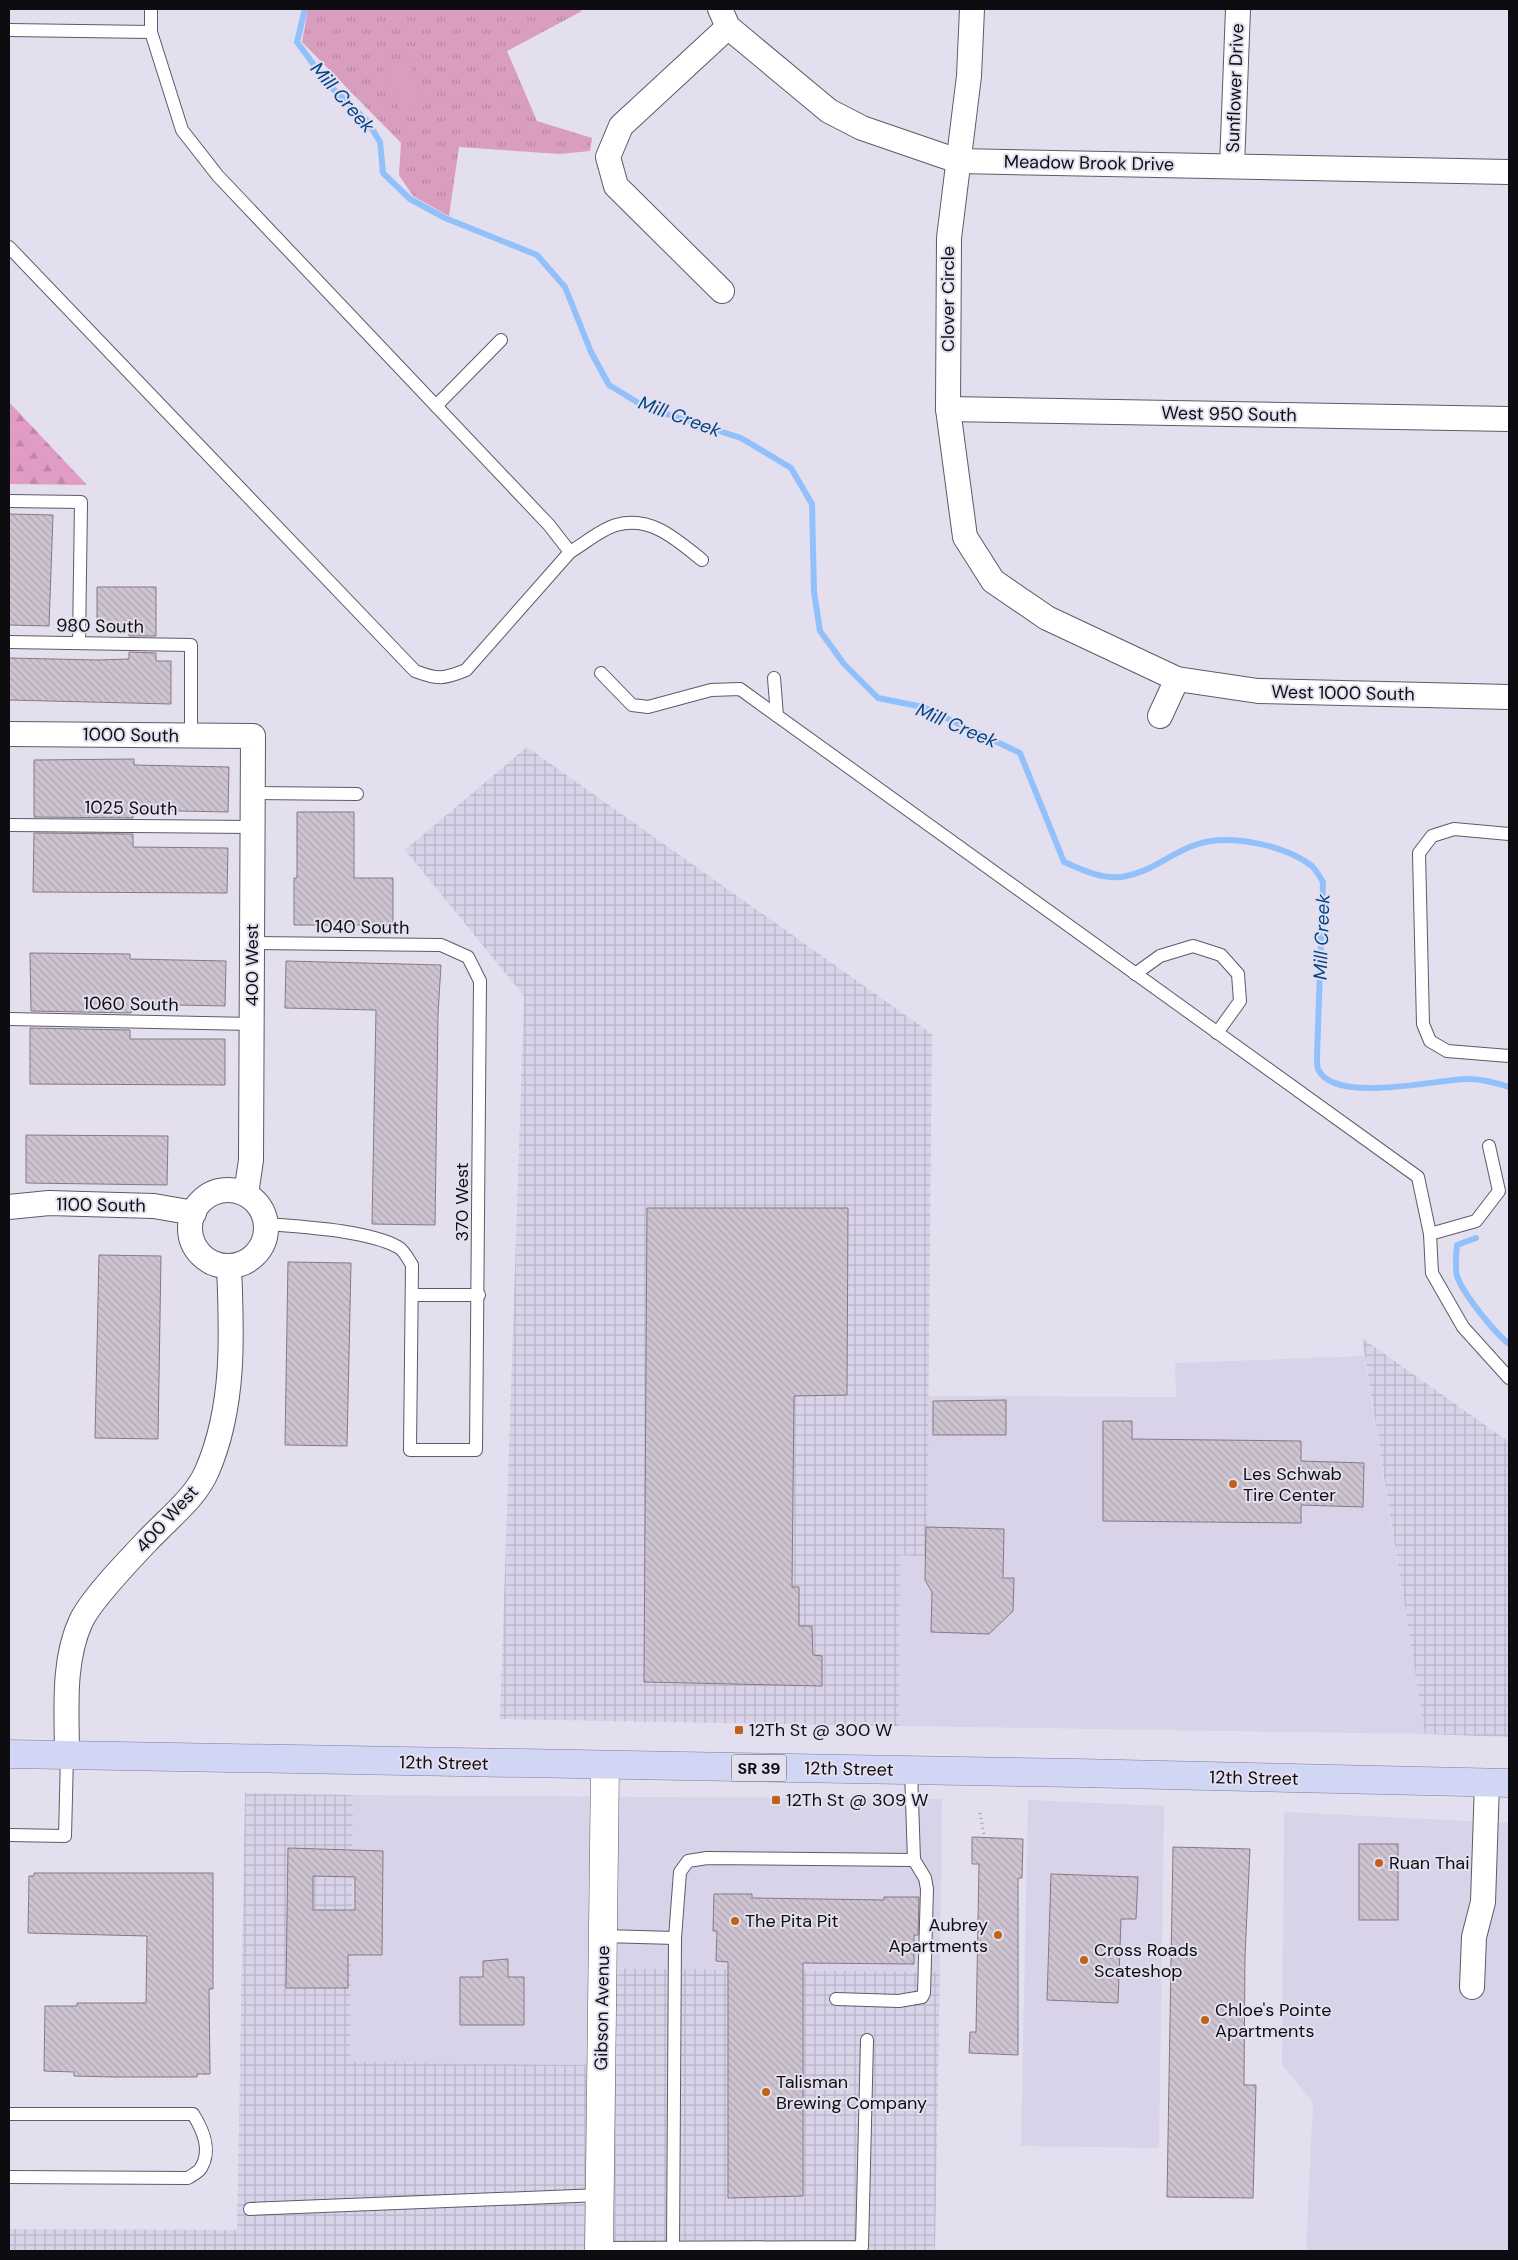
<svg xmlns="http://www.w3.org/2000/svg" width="1518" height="2260" font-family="'DM Sans',sans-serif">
	<defs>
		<pattern id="industrial-grid" width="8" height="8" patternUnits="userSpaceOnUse" patternTransform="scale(1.25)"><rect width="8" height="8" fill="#d9d3e9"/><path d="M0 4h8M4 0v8" fill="none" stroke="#b9b4c7"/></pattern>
		<pattern id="grass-tufts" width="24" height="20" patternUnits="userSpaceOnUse" patternTransform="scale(1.25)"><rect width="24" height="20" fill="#d99dbf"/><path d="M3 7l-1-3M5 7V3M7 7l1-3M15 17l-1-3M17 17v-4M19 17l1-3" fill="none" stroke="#b986a3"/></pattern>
		<pattern id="forest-firs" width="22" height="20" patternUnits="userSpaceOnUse" patternTransform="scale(1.25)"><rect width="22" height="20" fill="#e19cc4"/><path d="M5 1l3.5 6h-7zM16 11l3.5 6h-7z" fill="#c085a7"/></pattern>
		<pattern id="building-back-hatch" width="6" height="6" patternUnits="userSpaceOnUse" patternTransform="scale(1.25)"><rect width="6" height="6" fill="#cec3d0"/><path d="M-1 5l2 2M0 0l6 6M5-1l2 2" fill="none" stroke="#b0a6b2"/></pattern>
	</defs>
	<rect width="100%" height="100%" fill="#e4dfef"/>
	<g fill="#d9d3e9">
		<polygon points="1364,1356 1425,1734 899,1726 900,1555 927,1556 927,1396 1176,1397 1175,1363"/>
		<polygon points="353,1795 942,1799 940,1972 598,1968 594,2065 350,2062"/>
		<polygon points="1028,1800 1164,1806 1159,2148 1021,2146"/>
		<polygon points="1284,1812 1509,1823 1509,2251 1306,2251 1313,2102 1282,2065"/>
	</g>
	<g fill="url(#industrial-grid)">
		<polygon points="527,747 932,1034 927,1557 900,1555 899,1726 500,1719 524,996 405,850"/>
		<polygon points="1362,1338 1509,1442 1509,1737 1425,1734"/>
		<polygon points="245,1793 353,1795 350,2062 594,2065 597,1968 940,1972 935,2251 9,2251 9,2229 237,2230"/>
	</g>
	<polygon fill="url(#grass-tufts)" points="308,9 577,9 582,11 507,51 537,121 592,138 590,151 560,154 459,147 449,216 413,196 399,175 401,143 302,42"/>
	<polygon fill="url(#forest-firs)" points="9,402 87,485 9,484"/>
	<polygon fill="#d99dbf" points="408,57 426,105 402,115 383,67"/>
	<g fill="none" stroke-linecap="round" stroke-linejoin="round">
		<g stroke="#92c0fb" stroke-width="6">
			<path d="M 305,9 L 297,42 L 328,84 L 368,122 L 380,142 L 383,173 L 410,199 L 445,218 L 537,255 L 565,287 L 591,352 L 609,385 L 645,407 L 741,438 L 791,468 L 812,504 L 814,592 L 820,631 L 844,664 L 878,698 L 923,707 L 1020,753 L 1064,862 C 1082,870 1101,879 1122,877 C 1152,872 1169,854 1195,845 C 1229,833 1284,845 1312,866 C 1316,870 1320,877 1323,882 L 1317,1057 C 1317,1061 1317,1066 1318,1069 C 1334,1105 1438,1079 1468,1079 C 1483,1079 1496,1083 1509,1087"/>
			<path d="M 1476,1238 L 1457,1245 C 1456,1255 1455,1267 1457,1276 C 1463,1294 1495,1333 1509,1344"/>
		</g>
	</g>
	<g fill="url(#building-back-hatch)" stroke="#847a86" fill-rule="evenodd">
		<polygon points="9,514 53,515 49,626 9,625"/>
		<polygon points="97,587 156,587 156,636 129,636 129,628 97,627"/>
		<polygon points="129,652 156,653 156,661 171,661 171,704 9,700 9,658 97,660 129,659"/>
		<polygon points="134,759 134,765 229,767 228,812 133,810 133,818 34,817 34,760"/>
		<polygon points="297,812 354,812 354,878 393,878 393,925 294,925 294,878 297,878"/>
		<polygon points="34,833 133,834 133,847 228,848 227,893 33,892"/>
		<polygon points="30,953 130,954 130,959 226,961 225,1006 131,1004 131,1013 31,1011"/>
		<polygon points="286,961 441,965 438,1014 435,1225 372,1224 376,1010 285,1008"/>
		<polygon points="30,1028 130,1030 130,1039 225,1039 225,1085 30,1084"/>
		<polygon points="26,1135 168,1136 167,1185 26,1183"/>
		<polygon points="647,1208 848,1208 847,1395 794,1396 792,1587 799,1587 799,1626 812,1626 813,1655 822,1656 822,1686 644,1682"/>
		<polygon points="99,1255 161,1256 158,1439 95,1438"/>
		<polygon points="288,1262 351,1263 347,1446 285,1445"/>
		<polygon points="1006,1400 1006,1435 933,1435 933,1401"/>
		<polygon points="1103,1421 1132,1421 1132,1439 1301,1441 1301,1461 1364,1463 1363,1507 1301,1505 1301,1523 1103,1521"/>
		<polygon points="926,1527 1004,1529 1003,1578 1014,1578 1013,1611 989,1634 931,1632 932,1592 925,1580"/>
		<polygon points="972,1837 1023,1839 1022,1878 1018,1878 1018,2055 969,2053 970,2032 976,2032 979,1864 972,1864"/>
		<rect x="1359" y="1844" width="39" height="76"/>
		<polygon points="1173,1847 1250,1849 1245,1956 1244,2085 1256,2085 1253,2198 1167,2197"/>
		<path d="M 288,1848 L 383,1851 L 382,1955 L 348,1955 L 348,1988 L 286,1988 ZM 313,1876 L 355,1877 L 355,1910 L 313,1910 Z"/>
		<polygon points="34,1873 213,1873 213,1989 209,1989 210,2074 197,2074 197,2077 114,2077 74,2076 74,2072 44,2071 45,2006 77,2006 77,2003 146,2003 147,1936 28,1933 29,1876 34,1876"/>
		<polygon points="1051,1874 1138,1877 1136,1919 1121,1919 1118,2003 1047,2000"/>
		<polygon points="714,1894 752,1894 752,1898 884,1900 884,1897 919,1897 918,1935 914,1935 914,1964 803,1963 803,2196 728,2198 728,1962 716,1961 717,1931 713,1931"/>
		<polygon points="508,1959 508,1977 524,1977 524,2025 460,2025 460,1977 483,1977 483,1961"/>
	</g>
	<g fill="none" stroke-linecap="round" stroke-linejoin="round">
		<g stroke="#5e5a67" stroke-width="14">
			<g id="service">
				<path d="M 151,9 L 151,32 L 182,130 L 218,176 L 549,525 L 570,552 C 584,544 601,529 616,525 C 651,515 677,540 702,560"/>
				<polyline points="9,30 151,32"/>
				<path d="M 9,247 L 415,671 C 438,680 444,679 466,670 L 570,552"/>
				<polyline points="436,406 501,340"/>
				<polyline points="9,501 81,502 79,643"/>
				<polyline points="9,642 191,645 191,736"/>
				<polyline points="601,673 632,705 648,707 711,690 740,689 1418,1177 1430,1234 1432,1273 1463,1327 1509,1378"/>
				<polyline points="774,678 777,716"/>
				<polyline points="253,793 357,794"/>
				<polyline points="9,825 253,827"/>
				<polyline points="1509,834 1454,829 1432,836 1419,853 1423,1024 1430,1041 1447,1051 1509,1056"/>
				<path d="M 252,943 L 441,945 L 468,957 L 480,981 L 476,1450 L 410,1450 L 412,1265 C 408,1259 404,1250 398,1247 C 367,1230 302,1227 266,1224"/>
				<polyline points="1135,974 1160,956 1193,946 1221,955 1238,974 1240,1001 1217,1033"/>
				<polyline points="9,1019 252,1024"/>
				<polyline points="1430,1234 1476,1221 1499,1191 1489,1146"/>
				<polyline points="412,1295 479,1295"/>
				<polyline points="9,1835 65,1836 67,1756"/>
				<polyline points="603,1936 675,1938"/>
				<polyline points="836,1999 899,2001 922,1997 924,1993 927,1889 925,1878 914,1860"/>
				<path d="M 9,2114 L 193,2114 C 203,2130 212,2150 201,2168 C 199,2172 192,2175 188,2178 L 9,2177"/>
				<polyline points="250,2209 600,2195"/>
				<polyline points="673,2247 675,1938 680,1872 688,1861 707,1858 914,1860 911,1770"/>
				<polyline points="599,2248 862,2247 867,2040"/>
			</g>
		</g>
		<g stroke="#5e5a67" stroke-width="26">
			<g id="minor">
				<polyline points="720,9 728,27 829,111 862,128 958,161 1509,172"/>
				<polyline points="972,9 969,76 949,238 948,409 965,537 993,581 1047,618 1177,679 1258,691 1509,697"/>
				<polyline points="1232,166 1238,9"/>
				<polyline points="722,291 616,186 608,157 621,126 728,27"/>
				<polyline points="948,409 1509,419"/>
				<polyline points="1160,716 1177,679"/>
				<polyline points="9,734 253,736 251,1160 246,1194"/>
				<circle cx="228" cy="1228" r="38"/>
				<polyline points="9,1207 49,1203 154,1206 194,1213"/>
				<path d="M 67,1756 C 67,1712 62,1662 81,1621 C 92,1598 132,1557 151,1537 C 170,1517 196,1497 207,1471 C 235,1407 232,1334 229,1266"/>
				<polyline points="1472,1987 1474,1937 1483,1902 1487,1783"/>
			</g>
		</g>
		<g stroke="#5e5a67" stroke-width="29">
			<polyline id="tertiary" points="599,2251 605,1766"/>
		</g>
		<g stroke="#797e9f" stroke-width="29">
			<polyline id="primary" points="9,1754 1078,1773 1509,1783"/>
		</g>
		<polyline stroke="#9e9ba7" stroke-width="3" stroke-dasharray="1 4" stroke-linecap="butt" points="980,1813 984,1835"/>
		<use href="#service" stroke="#fff" stroke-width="12"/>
		<use href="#minor" stroke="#fff" stroke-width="24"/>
		<use href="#tertiary" stroke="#fff" stroke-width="28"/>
		<use href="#primary" stroke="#d1d6f4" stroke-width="28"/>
	</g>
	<g fill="#c1621c" stroke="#e4dfef" stroke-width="2">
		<circle cx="1233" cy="1484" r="5"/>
		<rect x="734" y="1725" width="10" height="10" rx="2.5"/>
		<rect x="771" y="1795" width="10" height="10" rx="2.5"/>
		<circle cx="1379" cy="1863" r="5"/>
		<circle cx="735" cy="1921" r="5"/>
		<circle cx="998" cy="1935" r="5"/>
		<circle cx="1084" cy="1960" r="5"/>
		<circle cx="1205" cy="2020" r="5"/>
		<circle cx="766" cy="2092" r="5"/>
	</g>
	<g text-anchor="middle" stroke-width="4" stroke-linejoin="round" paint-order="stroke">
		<rect fill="#e4dfef" stroke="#4e4b54" stroke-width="1" x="731.5" y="1754.5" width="55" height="27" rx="4"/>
		<g font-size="16" font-weight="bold" fill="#0d0c11">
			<text x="759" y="1774">SR 39</text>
		</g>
		<g font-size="18" fill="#0d0c11" stroke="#e4dfef">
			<text transform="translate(1235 88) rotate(-88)" y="6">Sunflower Drive</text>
			<text transform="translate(1089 163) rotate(1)" y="6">Meadow Brook Drive</text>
			<text transform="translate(948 299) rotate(-90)" y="6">Clover Circle</text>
			<text transform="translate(1229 414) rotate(1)" y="6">West 950 South</text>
			<text transform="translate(100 626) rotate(1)" y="6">980 South</text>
			<text transform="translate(1343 693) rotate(1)" y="6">West 1000 South</text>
			<text transform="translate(131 735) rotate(1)" y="6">1000 South</text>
			<text transform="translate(131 808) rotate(1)" y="6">1025 South</text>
			<text transform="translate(362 927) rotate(1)" y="6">1040 South</text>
			<text transform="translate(252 965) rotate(-90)" y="6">400 West</text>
			<text transform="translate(131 1004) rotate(1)" y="6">1060 South</text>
			<text transform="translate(462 1202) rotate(-90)" y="6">370 West</text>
			<text transform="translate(101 1205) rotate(1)" y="6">1100 South</text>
			<text transform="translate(167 1519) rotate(-48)" y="6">400 West</text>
			<text transform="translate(444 1763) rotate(1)" y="6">12th Street</text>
			<text transform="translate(849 1769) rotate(1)" y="6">12th Street</text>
			<text transform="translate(1254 1778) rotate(1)" y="6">12th Street</text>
			<text transform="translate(602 2008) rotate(-89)" y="6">Gibson Avenue</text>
		</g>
		<g font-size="18" fill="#0d0c11" stroke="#e4dfef" text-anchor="start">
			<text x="1243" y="1480">Les Schwab<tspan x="1243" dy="21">Tire Center</tspan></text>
			<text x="749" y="1736">12Th St @ 300 W</text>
			<text x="786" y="1806">12Th St @ 309 W</text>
			<text x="1389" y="1869">Ruan Thai</text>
			<text x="745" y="1927">The Pita Pit</text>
			<text x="988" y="1931" text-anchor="end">Aubrey<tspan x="988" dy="21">Apartments</tspan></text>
			<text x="1094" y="1956">Cross Roads<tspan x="1094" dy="21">Scateshop</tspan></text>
			<text x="1215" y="2016">Chloe's Pointe<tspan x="1215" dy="21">Apartments</tspan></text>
			<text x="776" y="2088">Talisman<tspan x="776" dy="21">Brewing Company</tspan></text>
		</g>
		<g font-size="19" font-style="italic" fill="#014487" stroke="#e4dfef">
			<text transform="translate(343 97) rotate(49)" y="7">Mill Creek</text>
			<text transform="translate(680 416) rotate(20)" y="7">Mill Creek</text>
			<text transform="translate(957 725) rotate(23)" y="7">Mill Creek</text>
			<text transform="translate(1321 937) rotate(-88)" y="7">Mill Creek</text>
		</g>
	</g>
	<rect width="1518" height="2260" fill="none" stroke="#0d0c11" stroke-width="20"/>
</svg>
